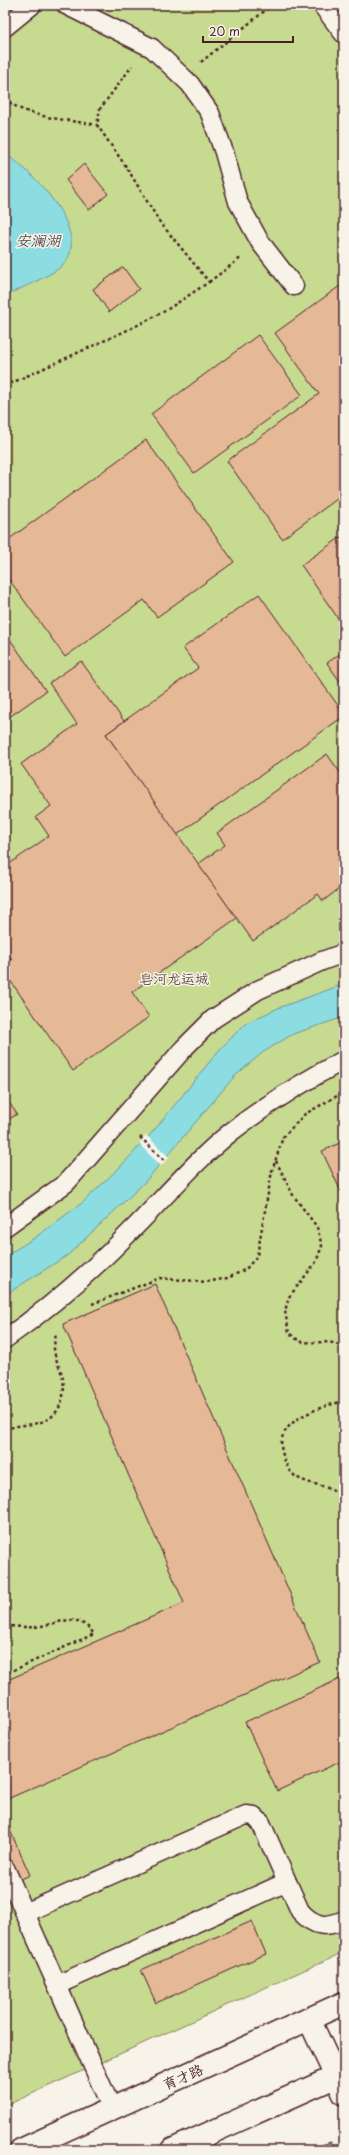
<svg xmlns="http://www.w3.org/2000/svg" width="349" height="2155" font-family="'Playpen Sans','LXGW WenKai TC',sans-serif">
	<rect width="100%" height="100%" fill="#f7f3e8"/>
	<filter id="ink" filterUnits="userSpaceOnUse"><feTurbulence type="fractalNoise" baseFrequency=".025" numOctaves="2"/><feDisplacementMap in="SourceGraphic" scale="8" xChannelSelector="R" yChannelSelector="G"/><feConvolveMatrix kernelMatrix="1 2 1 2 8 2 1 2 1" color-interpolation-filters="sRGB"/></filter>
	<g filter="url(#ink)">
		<polygon fill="#c7db90" stroke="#887d5e" points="5,5 344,5 344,1952 5,2106"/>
		<g fill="#8bdde1" stroke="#719198">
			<path d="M 5,154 C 32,170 92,232 64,264 C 55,274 19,289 5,296 Z"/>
			<polygon points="344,984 344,1017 293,1034 262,1053 234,1077 144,1183 68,1255 5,1295 5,1256 33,1239 82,1203 123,1164 156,1128 220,1049 246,1023 278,1008"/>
		</g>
		<polygon fill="#f7f3e8" points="146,1135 169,1157 161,1166 139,1144"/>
		<g fill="#e5b896" stroke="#4a1f2b">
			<polygon points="84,164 108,194 89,210 66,180"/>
			<polygon points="123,267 139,289 109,312 93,289"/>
			<polygon points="344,283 344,494 282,539 227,461 319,394 275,333"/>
			<polygon points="258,335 302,395 194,473 151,414"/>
			<polygon points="146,440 234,562 157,617 144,600 65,657 5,574 5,542"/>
			<polygon points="344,535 344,627 301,565"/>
			<polygon points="259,594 344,714 344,716 177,835 106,734 198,668 183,648"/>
			<polygon points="5,632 46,691 5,720"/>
			<polygon points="344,651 344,687 327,663"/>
			<polygon points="81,661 124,721 106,734 237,918 132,992 149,1017 73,1071 5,973 5,964 12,959 5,949 5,867 49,836 36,817 51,806 21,764 77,724 49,683"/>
			<polygon points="327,754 344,778 344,885 323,901 318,894 253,941 198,864 225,845 217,833"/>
			<polygon points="5,1097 17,1114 5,1122"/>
			<polygon points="344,1141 344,1198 322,1151"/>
			<polygon points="155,1284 320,1662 5,1800 5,1681 184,1603 63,1324"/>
			<polygon points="344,1677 344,1760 277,1791 245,1722"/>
			<polygon points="5,1819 30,1875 17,1881 5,1853"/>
			<polygon points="252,1921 266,1954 156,2003 141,1970"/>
			<polygon points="331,2142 334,2150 305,2150"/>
		</g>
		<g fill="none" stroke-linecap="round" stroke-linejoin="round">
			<g stroke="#4a1f2b" stroke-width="21">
				<g id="service">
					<polyline points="66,5 152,48 190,84 210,113 224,152 238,202 260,242 294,286"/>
					<polyline points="322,5 344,34"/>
					<polyline points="5,27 32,5"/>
					<polyline points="5,1227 66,1183 185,1047 213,1019 258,990 322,961 344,953"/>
					<path d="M 5,1339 C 51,1307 93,1270 132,1230 C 165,1197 195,1161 231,1132 C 267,1104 304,1081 344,1060"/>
					<polyline points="5,1868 112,2109"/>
					<path d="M 25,1913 L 246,1815 L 254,1816 L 261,1823 L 300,1911 C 314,1927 326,1928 344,1920"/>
					<polyline points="57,1985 287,1882"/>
				</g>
			</g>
			<g stroke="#4a1f2b" stroke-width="25">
				<polyline id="minor" points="309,2019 344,2094"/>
			</g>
			<g stroke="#4a1f2b" stroke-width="25">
				<g id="tertiary">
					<polyline points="21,2150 344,2003"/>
					<polyline points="172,2150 344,2073"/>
				</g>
			</g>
			<g stroke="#4a1f2b" stroke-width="2.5" stroke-dasharray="3 3" stroke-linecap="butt">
				<polyline points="201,62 272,5"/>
				<path d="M 5,98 C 23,118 71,120 97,125"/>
				<polyline points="209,282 242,257"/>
				<polyline points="5,386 136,326 165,311 209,282 159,221 127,168 97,125 100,109 132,66"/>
				<polyline points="140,1137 165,1161"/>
				<path d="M 276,1161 L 293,1195 L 317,1227 L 322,1246 L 316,1262 L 289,1297 L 285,1311 L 289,1333 C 293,1336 298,1341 303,1342 C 316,1344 333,1338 344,1349"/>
				<polyline points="92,1304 160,1278 206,1282 228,1278 246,1269 257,1256 272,1171 283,1137 305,1114 344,1092"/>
				<path d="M 344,1401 C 320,1407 271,1421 283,1455 C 285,1463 289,1471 295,1476 C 308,1486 335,1484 344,1501"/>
				<path d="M 5,1430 C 16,1424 32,1426 44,1421 C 60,1415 66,1396 63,1379 C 61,1369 55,1360 54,1349 C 54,1344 55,1339 56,1334"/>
				<path d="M 5,1627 C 15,1625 24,1628 34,1627 C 60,1625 75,1609 94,1634 L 5,1674"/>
			</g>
			<use href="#service" stroke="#f7f3e8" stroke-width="18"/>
			<use href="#minor" stroke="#f7f3e8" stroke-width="22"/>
			<use href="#tertiary" stroke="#f7f3e8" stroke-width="22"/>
		</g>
	</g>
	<g text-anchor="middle" stroke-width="3" stroke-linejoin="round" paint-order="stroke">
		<g font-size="14" fill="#694e44" stroke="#f7f3e8">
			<text x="174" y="984">皂河龙运城</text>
		</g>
		<g font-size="14" fill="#4a1f2b" stroke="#f7f3e8">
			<text transform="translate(183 2077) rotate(-24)" y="5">育才路</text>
		</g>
		<g font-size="15" font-style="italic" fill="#5a4e58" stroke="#f7f3e8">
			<text x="38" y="246">安澜湖</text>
		</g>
	</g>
	<rect width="349" height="2155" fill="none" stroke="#f7f3e8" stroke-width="20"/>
	<rect x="10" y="10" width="329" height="2135" fill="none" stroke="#4a1f2b" stroke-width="1.5" filter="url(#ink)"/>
	<path d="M203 36v6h90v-6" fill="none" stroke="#4a1f2b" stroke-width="2"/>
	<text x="209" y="36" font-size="12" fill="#4a1f2b" stroke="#f7f3e8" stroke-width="3" paint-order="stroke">20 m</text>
</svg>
